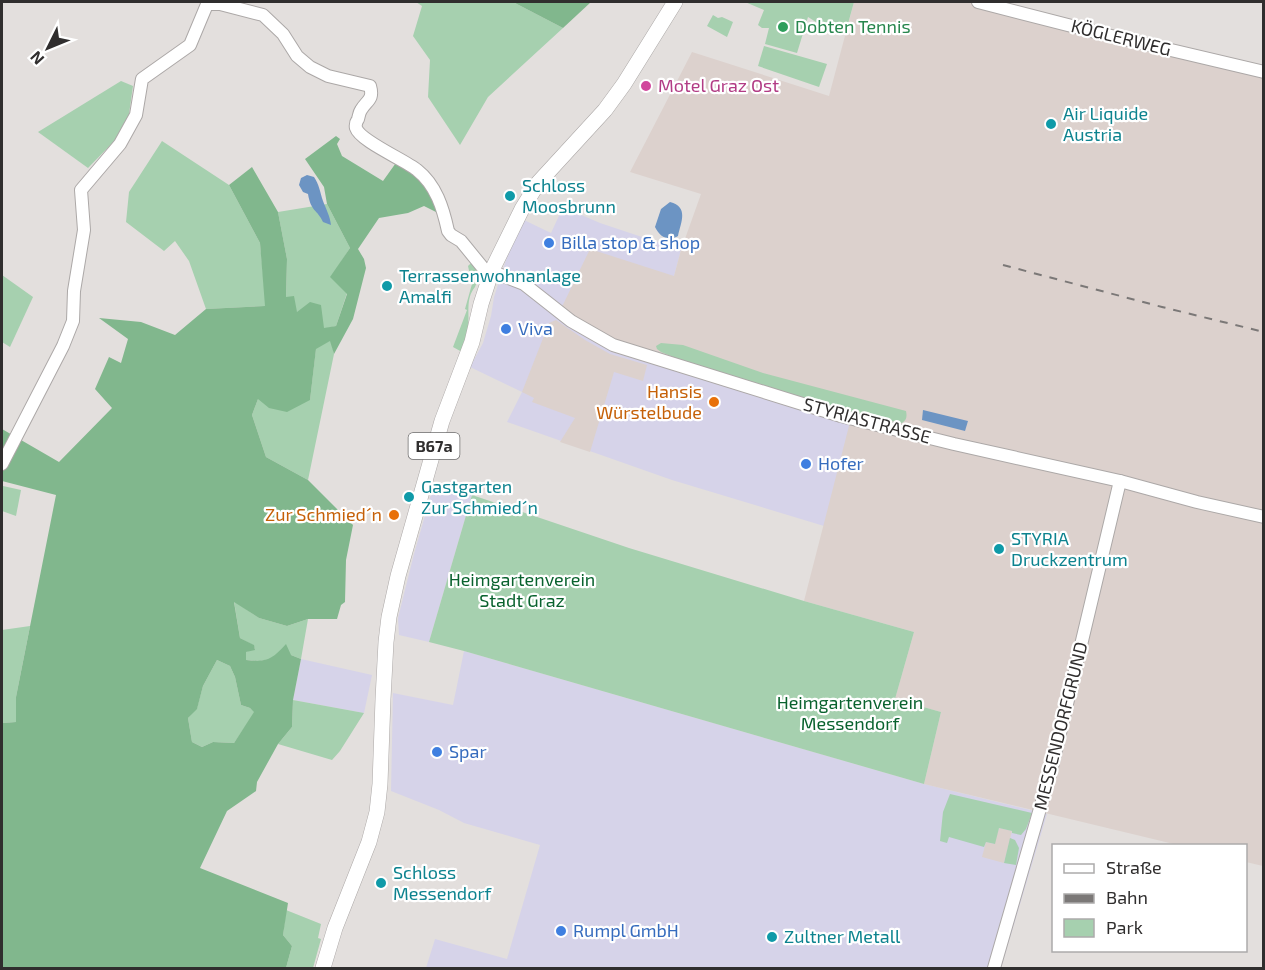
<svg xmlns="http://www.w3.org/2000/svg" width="1265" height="970" font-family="'Exo 2',sans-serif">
	<rect width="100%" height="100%" fill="#e3dfdd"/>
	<g fill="#d6d3e9">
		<polygon points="563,207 600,223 681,250 674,276 586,337 613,352 851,422 824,526 672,480 507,422 522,392 470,367 483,343 491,316 494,297 509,251 524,220 551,233"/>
		<polygon points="434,484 472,495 429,642 399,635 398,618 414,554"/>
		<polygon points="464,651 924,784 1047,814 1001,968 426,968 435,939 507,959 540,845 464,823 439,810 391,791 393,693 453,705"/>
		<polygon points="301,659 372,675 364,713 293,700"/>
	</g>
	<g fill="#dcd1cd">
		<polygon points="854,2 995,2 1165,45 1263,66 1263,866 1246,862 1246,846 1178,845 924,784 941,712 895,699 914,632 804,601 850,422 613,352 557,317 590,249 674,276 681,250 701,194 630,172 692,52 829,96"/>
		<polygon points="556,320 585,340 610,354 647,365 643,381 614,372 590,452 560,442 575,418 532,402 534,398 522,392 549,323"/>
		<polygon points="999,828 1012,831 1004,863 982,857 986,842 994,844"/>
	</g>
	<g fill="#a6d0af">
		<polygon points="416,2 513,2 563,28 488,97 460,145 428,97 430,60 413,36 422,6"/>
		<polygon points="745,2 854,2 846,31 840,27 816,22 808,17 797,53 765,44 769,28 762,28 758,25 764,10"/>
		<polygon points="713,15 718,18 722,17 733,22 727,37 707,26"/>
		<polygon points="764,46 827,64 819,87 758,66"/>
		<polygon points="121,81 133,86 127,128 88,168 38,132"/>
		<polygon points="162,141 229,185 260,243 266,306 206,309 189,261 175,241 164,251 126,222 129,192"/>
		<polygon points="327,204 350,248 331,277 347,293 336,326 324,329 297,312 286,298 287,259 278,212"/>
		<path d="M 471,263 C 480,270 479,277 475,287 C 465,299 470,314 468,329 C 467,336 464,345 462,352 L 453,347 L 467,310 L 465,309 L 472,284 L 468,266 Z"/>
		<polygon points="2,275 33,297 10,347 2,342"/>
		<polygon points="331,340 334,354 308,480 266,457 252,415 258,399 310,400 316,348"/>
		<path d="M 661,343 L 683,345 L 763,373 L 906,411 C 907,416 907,420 902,423 L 878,419 L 814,402 L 812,400 L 804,399 L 693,365 L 661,352 L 657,349 L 656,346 Z"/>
		<polygon points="3,486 21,490 16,516 2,511 2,487"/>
		<polygon points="472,495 629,548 804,601 914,632 895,699 941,712 924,784 464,651 429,642"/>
		<polygon points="234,601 259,618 287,626 308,619 301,659 291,655 260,661 246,660 245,652 255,649 253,645 240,638"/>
		<polygon points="30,626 16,697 16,722 3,723 2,730 2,630"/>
		<polygon points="217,660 230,666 235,677 241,705 250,708 255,712 234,743 213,742 202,747 192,742 188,718 197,708 203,686"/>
		<polygon points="293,700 364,713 340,751 332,760 278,744 292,727"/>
		<polygon points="950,794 1032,813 1026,829 1021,835 1012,833 1012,831 999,828 995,844 986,842 984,847 949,837 947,843 940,841 943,812"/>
		<polygon points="1010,838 1015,840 1019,848 1016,865 1004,863"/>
		<polygon points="286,910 321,924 318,938 321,939 313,968 286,968 292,946 283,935"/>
	</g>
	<g fill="#81b78d" fill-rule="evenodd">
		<polygon points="513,2 591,2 563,28"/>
		<path d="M 336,136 L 340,139 L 337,144 L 342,156 L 383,181 L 398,160 L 413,160 L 442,195 L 438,213 L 424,206 L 408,213 L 379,218 L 358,249 L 364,259 L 366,268 L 353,319 L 334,354 L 330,341 L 316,349 L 310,400 L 287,412 L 269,408 L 258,399 L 252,415 L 266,457 L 308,480 L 353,525 L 346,560 L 345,602 L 341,605 L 337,619 L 308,619 L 287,626 L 259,618 L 234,602 L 240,638 L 254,645 L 255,650 L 246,652 L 246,660 C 268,662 271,660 286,644 L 291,655 L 301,659 L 293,700 L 292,727 L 278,744 L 257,782 L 256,791 L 227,811 L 200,868 L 288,903 L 283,935 L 292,946 L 286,968 L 2,968 L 2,730 L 3,723 L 16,722 L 16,697 L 56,495 L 2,481 L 2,429 L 59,462 L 112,408 L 95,389 L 109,357 L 121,363 L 128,339 L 99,318 L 141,322 L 175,335 L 206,309 L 265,306 L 260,243 L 229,185 L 252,167 L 278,212 L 287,259 L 286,297 L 294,296 L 297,312 L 310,302 L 321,305 L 324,328 L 336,326 L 347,294 L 330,277 L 350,248 L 327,204 L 324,187 L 305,159 ZM 217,660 L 230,666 L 235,677 L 241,705 L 250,708 L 254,712 L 234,743 L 213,742 L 202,747 L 192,742 L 188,718 L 197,709 L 203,686 Z"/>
	</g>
	<g fill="#6c94c3">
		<path d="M 307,175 L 314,177 C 319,184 320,192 323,201 C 326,209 330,216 331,225 L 323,222 C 317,209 311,212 308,194 L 303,192 L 299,185 L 301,178 Z"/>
		<path d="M 670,202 C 689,207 681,222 678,236 C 668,242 660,237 655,227 L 661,209 Z"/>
		<polygon points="923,410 968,421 965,431 922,420"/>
	</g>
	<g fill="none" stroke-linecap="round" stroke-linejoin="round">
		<g stroke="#aca8a7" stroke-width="14">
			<g id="minor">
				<polyline points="978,2 1103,34 1264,72"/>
				<path d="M 207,4 L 220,4 L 263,15 L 283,34 L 297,56 L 310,67 L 328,76 L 370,86 C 374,100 367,100 361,110 C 359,113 359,116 358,119 C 356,122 355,124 356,128 C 360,141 405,160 417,170 C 436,185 443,208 448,231 L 451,235 L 461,241 L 483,268 L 524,284 L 571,321 L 613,345 L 841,416 L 954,444 L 1120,481 L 1197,502 L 1264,517"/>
				<polyline points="2,464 63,346 73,321 74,291 84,230 81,190 120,144 136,115 142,79 190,45 208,2"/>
				<polyline points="994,968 1052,767 1120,481"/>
			</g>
		</g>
		<g stroke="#aca8a7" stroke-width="16">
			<polyline id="major" points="323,968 335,928 369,842 377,812 380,784 383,699 386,642 389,617 398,576 442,421 472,342 481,304 492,270 522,209 538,183 605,110 624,84 675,2"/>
		</g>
		<use href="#minor" stroke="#fff" stroke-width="12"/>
		<use href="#major" stroke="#fff" stroke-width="15"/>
		<polyline stroke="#7b7877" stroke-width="2" stroke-dasharray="8 8" stroke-linecap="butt" points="1003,265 1162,307 1264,332"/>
	</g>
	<circle fill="#2e9e5b" stroke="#fff" stroke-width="2" cx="783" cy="27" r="6"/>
	<circle fill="#d1479c" stroke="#fff" stroke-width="2" cx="646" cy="86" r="6"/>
	<g fill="#0f9aa8" stroke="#fff" stroke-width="2">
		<circle cx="1051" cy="124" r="6"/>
		<circle cx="510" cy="196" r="6"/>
		<circle cx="387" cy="286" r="6"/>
		<circle cx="409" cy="497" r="6"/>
		<circle cx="999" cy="549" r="6"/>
		<circle cx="381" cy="883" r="6"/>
		<circle cx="772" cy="937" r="6"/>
	</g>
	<g fill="#3f7fe0" stroke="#fff" stroke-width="2">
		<circle cx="549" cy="243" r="6"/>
		<circle cx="506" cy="329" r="6"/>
		<circle cx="806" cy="464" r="6"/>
		<circle cx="437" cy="752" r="6"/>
		<circle cx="561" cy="931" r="6"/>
	</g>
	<g fill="#e8710a" stroke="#fff" stroke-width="2">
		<circle cx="714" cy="402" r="6"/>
		<circle cx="394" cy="515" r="6"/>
	</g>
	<g text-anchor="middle" stroke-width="4.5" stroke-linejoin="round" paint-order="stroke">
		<rect fill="#fff" stroke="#6e6d6d" stroke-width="1.5" x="408.5" y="433" width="51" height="26" rx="4.5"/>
		<g font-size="16" font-weight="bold" fill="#302e2e">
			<text x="434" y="452">B67a</text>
		</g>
		<g font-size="18" fill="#27864d" stroke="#fff" text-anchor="start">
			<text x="795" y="33">Dobten Tennis</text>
		</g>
		<g font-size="18" fill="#302e2e" stroke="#fff">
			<text transform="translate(1121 38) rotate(14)" y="6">KÖGLERWEG</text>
			<text transform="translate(867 421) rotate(15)" y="6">STYRIASTRASSE</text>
			<text transform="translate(1061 726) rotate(-76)" y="6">MESSENDORFGRUND</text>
		</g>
		<g font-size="18" fill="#b23c85" stroke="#fff" text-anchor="start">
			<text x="658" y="92">Motel Graz Ost</text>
		</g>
		<g font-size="18" fill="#0d838f" stroke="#fff" text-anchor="start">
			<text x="1063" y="120">Air Liquide<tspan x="1063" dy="21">Austria</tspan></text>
			<text x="522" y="192">Schloss<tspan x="522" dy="21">Moosbrunn</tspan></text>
			<text x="399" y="282">Terrassenwohnanlage<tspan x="399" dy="21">Amalfi</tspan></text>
			<text x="421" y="493">Gastgarten<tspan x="421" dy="21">Zur Schmied´n</tspan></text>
			<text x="1011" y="545">STYRIA<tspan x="1011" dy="21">Druckzentrum</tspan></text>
			<text x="393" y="879">Schloss<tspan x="393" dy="21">Messendorf</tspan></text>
			<text x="784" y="943">Zultner Metall</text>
		</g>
		<g font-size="18" fill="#366cbe" stroke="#fff" text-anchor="start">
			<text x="561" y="249">Billa stop &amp; shop</text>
			<text x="518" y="335">Viva</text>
			<text x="818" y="470">Hofer</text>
			<text x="449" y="758">Spar</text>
			<text x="573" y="937">Rumpl GmbH</text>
		</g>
		<g font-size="18" fill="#c56008" stroke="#fff" text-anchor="end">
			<text x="702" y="398">Hansis<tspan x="702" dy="21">Würstelbude</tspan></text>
			<text x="382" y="521">Zur Schmied´n</text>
		</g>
		<g font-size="18" fill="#09622e" stroke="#fff">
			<text x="522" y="586">Heimgartenverein<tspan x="522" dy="21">Stadt Graz</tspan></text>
			<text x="850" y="709">Heimgartenverein<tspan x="850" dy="21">Messendorf</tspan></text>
		</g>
	</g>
	<rect width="1265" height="970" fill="none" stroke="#302e2e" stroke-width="6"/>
	<rect x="1052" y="844" width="195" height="108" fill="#ffffff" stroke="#acabab" stroke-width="1.5"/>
	<rect x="1064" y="864" width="30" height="9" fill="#ffffff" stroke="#acabab" stroke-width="1.5"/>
	<text x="1106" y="874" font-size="18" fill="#302e2e">Straße</text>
	<rect x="1064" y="894" width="30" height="9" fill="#7b7877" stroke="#acabab" stroke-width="1.5"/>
	<text x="1106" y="904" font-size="18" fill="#302e2e">Bahn</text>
	<rect x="1064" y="919" width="30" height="18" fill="#a6d0af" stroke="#acabab" stroke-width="1.5"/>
	<text x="1106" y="934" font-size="18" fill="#302e2e">Park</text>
	<g transform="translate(48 48) rotate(227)" stroke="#ffffff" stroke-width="4.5" paint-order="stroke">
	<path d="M0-4.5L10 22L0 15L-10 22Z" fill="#302e2e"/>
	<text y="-9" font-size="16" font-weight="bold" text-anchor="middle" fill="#302e2e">N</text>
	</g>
</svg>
